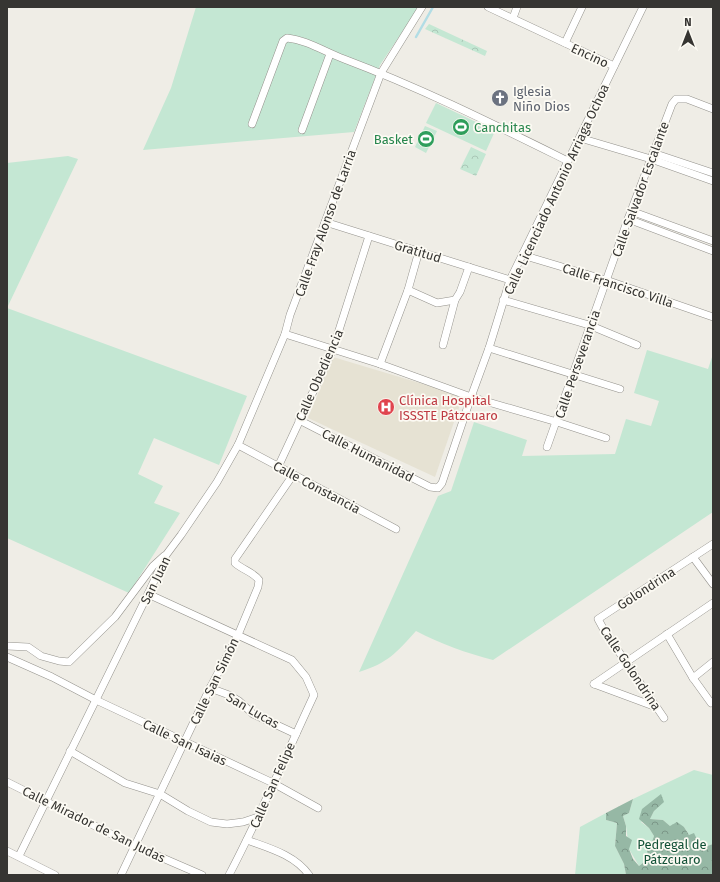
<svg xmlns="http://www.w3.org/2000/svg" width="720" height="882" font-family="'Fira Sans',sans-serif">
	<defs>
		<pattern id="forest-crowns" width="20" height="18" patternUnits="userSpaceOnUse"><rect width="20" height="18" fill="#96b8a5"/><path d="M2 6a3 3 0 1 1 6 0M12 15a3 3 0 1 1 6 0" fill="none" stroke="#7b9687"/></pattern>
		<pattern id="park-crowns" width="20" height="18" patternUnits="userSpaceOnUse"><rect width="20" height="18" fill="#c4e7d3"/><path d="M2 6a3 3 0 1 1 6 0M12 15a3 3 0 1 1 6 0" fill="none" stroke="#a9c7b6"/></pattern>
	</defs>
	<rect width="100%" height="100%" fill="#efede6"/>
	<polygon fill="#e6e2d3" points="333,357 463,396 435,477 308,418"/>
	<g fill="#c4e7d3">
		<polygon points="196,7 419,7 380,65 354,132 143,150 171,88"/>
		<polygon points="436,103 495,131 486,151 426,123"/>
		<polygon points="425,126 437,131 426,153 415,147"/>
		<polygon points="68,156 78,159 7,308 247,396 219,465 154,438 138,474 163,486 154,503 180,513 129,593 7,538 7,163"/>
		<path d="M 647,350 L 708,369 L 713,354 L 713,512 L 493,660 C 466,653 441,644 416,631 C 396,653 388,663 359,672 L 438,496 L 451,491 L 474,422 L 527,440 L 522,456 L 615,454 L 626,419 L 651,426 L 659,401 L 634,393 Z"/>
		<polygon points="694,770 713,775 713,844 701,848 689,835 684,827 670,826 663,820 650,819 654,811 664,802 641,822 649,828 654,836 648,859 639,866 629,849 626,826 623,816 629,813 633,799"/>
		<polygon points="606,813 606,820 617,823 615,846 624,864 626,875 575,875 580,827"/>
	</g>
	<polygon fill="url(#forest-crowns)" points="661,794 664,802 654,811 650,819 663,820 670,826 677,822 684,827 689,835 694,833 701,848 713,844 713,875 626,875 624,864 615,846 617,823 606,820 606,813 633,799 629,813 623,816 626,826 626,836 632,840 629,849 633,859 639,866 648,859 647,847 652,842 654,836 649,828 639,819 642,809"/>
	<g fill="url(#park-crowns)">
		<polygon points="429,24 487,51 485,56 425,29"/>
		<polygon points="471,147 486,154 476,176 460,169"/>
	</g>
	<g fill="none" stroke-linecap="round" stroke-linejoin="round">
		<polyline stroke="#b2dde5" stroke-width="2.5" points="416,37 433,7"/>
		<g stroke="#94928c" stroke-width="8">
			<g id="street">
				<polyline points="488,7 614,66"/>
				<polyline points="513,18 517,7"/>
				<polyline points="565,43 582,7"/>
				<path d="M 252,124 L 283,41 L 287,38 C 307,40 325,52 344,59 C 421,88 495,125 568,161"/>
				<polyline points="302,130 330,54"/>
				<polyline points="580,138 651,159 713,181"/>
				<polyline points="653,153 713,173"/>
				<polyline points="631,211 713,241"/>
				<polyline points="628,219 713,251"/>
				<polyline points="325,222 510,280"/>
				<polyline points="522,255 606,280 713,317"/>
				<polyline points="408,290 437,303 455,300 460,292 469,267"/>
				<polyline points="503,300 589,325 637,345"/>
				<polyline points="285,334 380,364 471,397 557,422 606,438"/>
				<polyline points="443,345 455,300"/>
				<polyline points="489,348 620,389"/>
				<polyline points="380,364 408,290 419,251"/>
				<polyline points="299,420 430,487 438,488 442,483 471,397 489,348 510,280 643,7"/>
				<polyline points="238,445 396,529"/>
				<polyline points="547,447 628,219 672,104 676,99 687,99 713,109"/>
				<polyline points="278,467 333,349 369,236"/>
				<polyline points="693,557 713,584"/>
				<path d="M 148,594 L 292,660 L 306,677 L 314,695 C 286,755 260,816 229,875"/>
				<polyline points="667,634 693,678 711,703"/>
				<polyline points="7,646 28,647 41,656 59,661 69,662 115,617 153,566 164,556"/>
				<polyline points="7,657 52,677 96,700 273,783 318,808"/>
				<polyline points="693,678 713,662"/>
				<polyline points="594,684 713,603"/>
				<polyline points="594,684 656,707"/>
				<polyline points="210,688 229,695 239,701 253,714 296,734"/>
				<polyline points="664,718 604,630 598,619 713,544"/>
				<polyline points="70,751 125,783 160,794 188,811 211,822 227,824 243,822 258,817"/>
				<polyline points="7,782 135,846 202,875"/>
				<path d="M 247,840 C 269,848 295,855 309,875"/>
				<polyline points="7,851 55,875"/>
				<polyline points="19,856 148,594 166,555 181,535 217,482 238,445 285,334 290,315 381,73 422,7"/>
				<path d="M 121,875 L 210,688 L 238,635 L 258,587 L 259,580 C 253,572 243,570 235,563 L 235,559 L 293,475"/>
			</g>
		</g>
		<use href="#street" stroke="#fff" stroke-width="7"/>
	</g>
	<defs>
		<g id="church-disc" transform="scale(0.9)"><circle r="9.5" fill="#6b7280" stroke="#fcfaf3"/><path d="M-1.2-6h2.4v3.5h3.3v2.4h-3.3V6h-2.4V-.1h-3.3v-2.4h3.3Z" fill="#fff"/></g>
		<g id="stadium-disc" transform="scale(0.9)"><circle r="9.5" fill="#2e9e5b" stroke="#fcfaf3"/><path d="M0-5a6.5 5 0 1 0 0 10a6.5 5 0 1 0 0-10ZM-3.5-1.8h7v3.6h-7Z" fill="#fff"/></g>
		<g id="hospital-disc" transform="scale(0.9)"><circle r="9.5" fill="#e0444e" stroke="#fcfaf3"/><path d="M-5-5h3v3.5h4V-5h3V5h-3V1.5h-4V5h-3Z" fill="#fff"/></g>
	</defs>
	<g fill-rule="evenodd">
		<use href="#church-disc" x="500" y="98"/>
		<use href="#stadium-disc" x="461" y="127"/>
		<use href="#stadium-disc" x="426" y="139"/>
		<use href="#hospital-disc" x="386" y="407"/>
	</g>
	<g text-anchor="middle" stroke-width="3.5" stroke-linejoin="round" paint-order="stroke">
		<g font-size="13" fill="#363532" stroke="#fcfaf3">
			<text transform="translate(590 55) rotate(25)" y="5">Encino</text>
			<text transform="translate(556 189) rotate(-65)" y="5">Calle Licenciado Antonio Arriaga Ochoa</text>
			<text transform="translate(640 189) rotate(-70)" y="5">Calle Salvador Escalante</text>
			<text transform="translate(325 223) rotate(-70)" y="5">Calle Fray Alonso de Larria</text>
			<text transform="translate(418 251) rotate(17)" y="5">Gratitud</text>
			<text transform="translate(618 285) rotate(18)" y="5">Calle Francisco Villa</text>
			<text transform="translate(577 364) rotate(-71)" y="5">Calle Perseverancia</text>
			<text transform="translate(319 375) rotate(-66)" y="5">Calle Obediencia</text>
			<text transform="translate(368 455) rotate(27)" y="5">Calle Humanidad</text>
			<text transform="translate(317 487) rotate(28)" y="5">Calle Constancia</text>
			<text transform="translate(155 580) rotate(-64)" y="5">San Juan</text>
			<text transform="translate(646 588) rotate(-33)" y="5">Golondrina</text>
			<text transform="translate(631 668) rotate(56)" y="5">Calle Golondrina</text>
			<text transform="translate(214 681) rotate(-64)" y="5">Calle San Simón</text>
			<text transform="translate(253 710) rotate(30)" y="5">San Lucas</text>
			<text transform="translate(185 742) rotate(25)" y="5">Calle San Isaias</text>
			<text transform="translate(272 785) rotate(-66)" y="5">Calle San Felipe</text>
			<text transform="translate(94 824) rotate(26)" y="5">Calle Mirador de San Judas</text>
		</g>
		<g font-size="13" fill="#5b616d" stroke="#fcfaf3" text-anchor="start">
			<text x="513" y="96">Iglesia<tspan x="513" dy="15">Niño Dios</tspan></text>
		</g>
		<g font-size="13" fill="#27864d" stroke="#fcfaf3" text-anchor="start">
			<text x="474" y="132">Canchitas</text>
			<text x="413" y="144" text-anchor="end">Basket</text>
		</g>
		<g font-size="13" fill="#be3a42" stroke="#fcfaf3" text-anchor="start">
			<text x="399" y="405">Clínica Hospital<tspan x="399" dy="15">ISSSTE Pátzcuaro</tspan></text>
		</g>
		<g font-size="13" fill="#125137" stroke="#fcfaf3">
			<text x="672" y="849">Pedregal de<tspan x="672" dy="15">Pátzcuaro</tspan></text>
		</g>
	</g>
	<rect width="720" height="882" fill="none" stroke="#363532" stroke-width="16"/>
	<g transform="translate(688 32)" stroke="#fcfaf3" stroke-width="3" paint-order="stroke">
	<path d="M0-3L7 15L0 10L-7 15Z" fill="#363532"/>
	<text y="-6" font-size="11" font-weight="bold" text-anchor="middle" fill="#363532">N</text>
	</g>
</svg>
